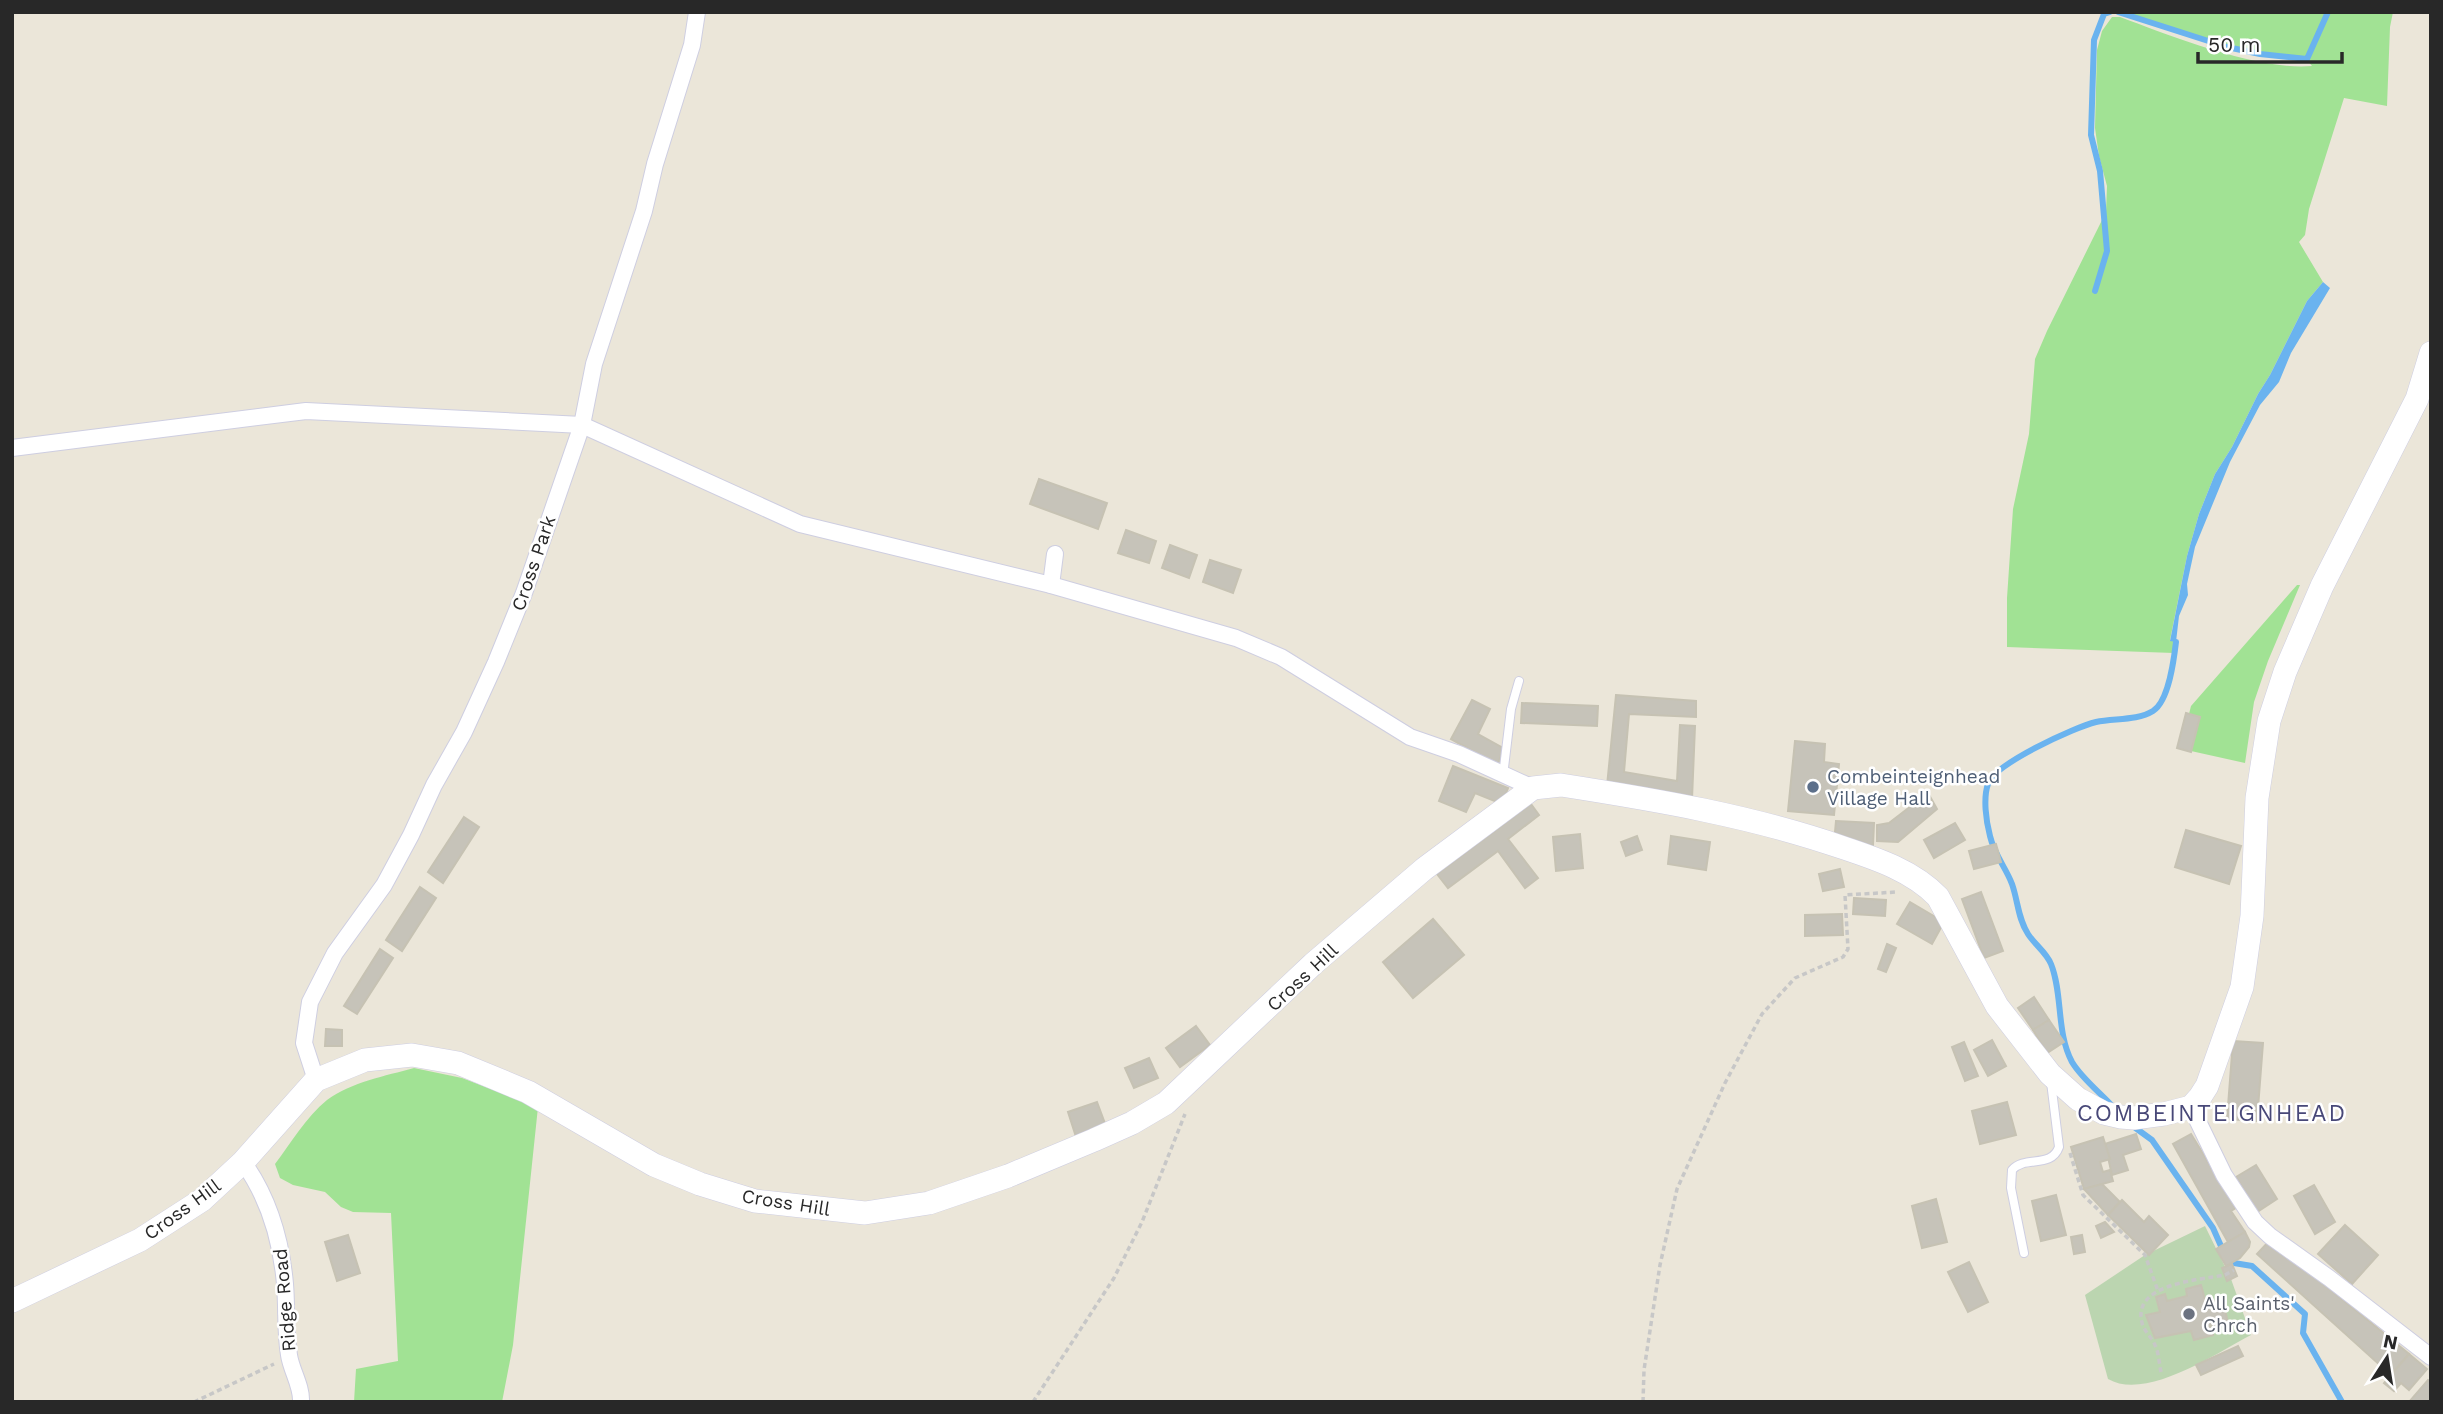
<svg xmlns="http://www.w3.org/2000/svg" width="2443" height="1414" font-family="'Work Sans',sans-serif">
	<rect width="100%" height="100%" fill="#ebe6d9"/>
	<g fill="#a1e294">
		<path d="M 2118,12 L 2393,12 L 2390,27 L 2387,106 L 2344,98 L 2309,209 L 2305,235 L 2299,242 L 2323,282 L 2307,301 L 2270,375 L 2258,394 L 2232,447 L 2215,474 L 2199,514 L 2187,556 L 2170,640 L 2176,642 L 2174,653 L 2007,647 L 2007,598 L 2013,509 L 2029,434 L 2035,359 L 2047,331 L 2106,212 L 2107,186 L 2099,156 L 2095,128 L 2097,50 L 2102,31 L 2112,17 L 2120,17 C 2171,36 2259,71 2312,66 L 2306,59 L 2260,54 L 2228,47 Z"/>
		<polygon points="2297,585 2300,585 2268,661 2254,702 2245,763 2191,751 2200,717 2189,714 2191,706"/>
		<path d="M 414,1068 L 462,1078 L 538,1107 L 513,1345 L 502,1402 L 354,1402 L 356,1369 L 398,1361 L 391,1213 L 353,1212 L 341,1207 L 325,1192 L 293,1185 L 280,1178 L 275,1164 C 291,1143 306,1117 327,1100 C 352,1082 385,1076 414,1068 Z"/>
	</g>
	<path fill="#bbd5b0" d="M 2205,1226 L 2231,1279 L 2251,1335 C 2215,1354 2146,1401 2108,1379 L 2085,1295 L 2145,1255 Z"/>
	<polygon fill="#6ab3ef" points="2323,282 2330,288 2291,353 2279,382 2260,405 2230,462 2195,547 2187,584 2188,595 2179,616 2176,642 2170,641 2187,556 2199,514 2215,474 2232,447 2258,394 2270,375 2307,301"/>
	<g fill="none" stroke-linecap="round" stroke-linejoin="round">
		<g stroke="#6ab3ef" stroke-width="6">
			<polyline points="2118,12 2227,47 2260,54 2307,59 2328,12"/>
			<polyline points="2095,291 2107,251 2100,171 2091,135 2094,40 2104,14 2110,12"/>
			<path d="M 2115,1109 C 2102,1094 2082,1079 2072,1062 C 2056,1032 2063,994 2051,964 C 2046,952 2035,945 2028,934 C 2018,919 2018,901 2012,884 C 2006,868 1994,854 1990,836 C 1986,821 1983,798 1988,784 C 1994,764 2075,727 2096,722 C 2114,718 2137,721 2153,711 C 2169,701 2174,659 2176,642"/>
			<polyline points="2130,1124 2152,1140 2213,1228 2228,1262 2252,1266 2305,1314 2303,1333 2342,1402"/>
		</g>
	</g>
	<g fill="#c6c3b9" stroke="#c6c2b3" stroke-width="2">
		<polygon points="1039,479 1107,503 1098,529 1030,504"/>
		<polygon points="1126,530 1156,541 1149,563 1118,553"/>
		<polygon points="1170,545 1197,555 1189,578 1162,568"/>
		<polygon points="1210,560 1241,570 1233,593 1203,582"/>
		<polygon points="1616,695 1696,701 1696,717 1629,714 1624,772 1677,781 1680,725 1695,726 1692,799 1607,786"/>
		<polygon points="1472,700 1490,709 1478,734 1503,748 1498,765 1451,739"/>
		<polygon points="1522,703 1598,706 1597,726 1521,723"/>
		<polygon points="2186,713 2200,717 2191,752 2177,748"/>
		<polygon points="1795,741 1825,744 1824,762 1839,764 1834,815 1788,811"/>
		<polygon points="1453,766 1508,788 1502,804 1475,793 1466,812 1439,801"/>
		<polygon points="1928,793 1937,809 1898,842 1877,841 1877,825 1889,823"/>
		<polygon points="1531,804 1539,815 1508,839 1538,878 1525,888 1498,851 1448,888 1437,874"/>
		<polygon points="464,817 479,827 443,883 428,872"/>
		<polygon points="1836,821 1874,823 1873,845 1834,843"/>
		<polygon points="1955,823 1965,840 1934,858 1924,840"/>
		<polygon points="2186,830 2241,846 2229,884 2175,867"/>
		<polygon points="1580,834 1583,868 1556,871 1553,837"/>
		<polygon points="1637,836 1642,850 1626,856 1621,842"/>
		<polygon points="1671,836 1710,842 1706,870 1668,864"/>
		<polygon points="1996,844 2001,862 1974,869 1969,851"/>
		<polygon points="1840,869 1844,887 1823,891 1819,874"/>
		<polygon points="420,887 436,898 402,951 386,940"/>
		<polygon points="1981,892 2003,951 1984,958 1962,899"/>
		<polygon points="1854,898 1886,900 1885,916 1853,914"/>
		<polygon points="1910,902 1944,922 1932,944 1897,924"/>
		<polygon points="1842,914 1843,935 1805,936 1805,915"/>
		<polygon points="1433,919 1464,955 1413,998 1383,962"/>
		<polygon points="1887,944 1896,948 1886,972 1878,969"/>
		<polygon points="380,949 393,958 357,1014 344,1006"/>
		<polygon points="2034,997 2049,1020 2033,1030 2018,1008"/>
		<polygon points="2049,1020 2064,1042 2047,1053 2033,1030"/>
		<polygon points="1196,1026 1210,1045 1180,1067 1166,1048"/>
		<polygon points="326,1029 342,1030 342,1046 325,1046"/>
		<polygon points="1992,1040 2006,1066 1988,1076 1974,1050"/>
		<polygon points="2233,1041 2263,1043 2257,1121 2227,1119"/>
		<polygon points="1964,1042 1978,1076 1965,1081 1952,1047"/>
		<polygon points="1149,1058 1158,1078 1134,1088 1125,1068"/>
		<polygon points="1097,1102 1107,1129 1077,1140 1068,1112"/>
		<polygon points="2007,1102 2016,1135 1980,1144 1972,1111"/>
		<polygon points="2136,1134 2141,1149 2123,1155 2128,1170 2112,1175 2105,1144"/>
		<polygon points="2191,1134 2236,1208 2231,1211 2245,1232 2228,1242 2173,1144"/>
		<polygon points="2103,1137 2110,1159 2100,1162 2103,1172 2110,1170 2113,1181 2084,1189 2071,1147"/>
		<polygon points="2256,1165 2277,1199 2257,1212 2236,1177"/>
		<polygon points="2102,1184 2120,1202 2108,1215 2084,1189"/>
		<polygon points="2314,1185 2335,1222 2315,1234 2294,1196"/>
		<polygon points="2056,1195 2066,1235 2041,1241 2032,1201"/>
		<polygon points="1936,1199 1947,1242 1922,1248 1912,1206"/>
		<polygon points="2122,1200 2144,1222 2149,1216 2168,1235 2149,1255 2108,1215"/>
		<polygon points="2105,1222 2114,1232 2101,1238 2096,1226"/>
		<polygon points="2345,1225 2378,1255 2352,1284 2318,1254"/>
		<polygon points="2245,1232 2250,1242 2249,1247 2240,1258 2226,1266 2216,1249"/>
		<polygon points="348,1235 360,1273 337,1281 325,1242"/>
		<polygon points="2082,1235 2085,1252 2074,1254 2071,1237"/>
		<polygon points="2270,1240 2409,1354 2391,1375 2257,1254"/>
		<polygon points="1969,1262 1988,1302 1968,1312 1948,1272"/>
		<polygon points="2232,1264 2237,1276 2227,1281 2222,1268"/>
		<polygon points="2201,1285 2206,1303 2222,1299 2228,1322 2210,1326 2213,1335 2194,1340 2191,1331 2155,1338 2146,1315 2160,1312 2156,1297 2165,1294 2167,1301 2187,1296 2186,1289"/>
		<polygon points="2238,1346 2243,1356 2201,1375 2196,1365"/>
		<polygon points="2409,1354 2427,1369 2409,1390 2401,1383 2394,1391 2384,1383"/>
		<polygon points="2428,1380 2431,1382 2431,1402 2409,1402"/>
	</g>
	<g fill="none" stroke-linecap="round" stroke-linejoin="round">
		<g stroke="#cecee1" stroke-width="10">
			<g id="lane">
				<polyline points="1503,776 1511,709 1519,681"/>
				<path d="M 2024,1253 L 2011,1188 L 2012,1170 C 2025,1155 2051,1169 2059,1147 L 2051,1082"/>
			</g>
		</g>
		<g stroke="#cecee1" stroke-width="18">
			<g id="street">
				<polyline points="12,448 306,411 582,425 800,524 1051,585 1236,638 1281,657 1410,737 1459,754 1533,788"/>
				<polyline points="1051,585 1055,554"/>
				<polyline points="316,1080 304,1043 310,1002 335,953 384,885 411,835 434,785 464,732 496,662 524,593 582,425 594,364 644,211 655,164 692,45 697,12"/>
				<polyline points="2191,1107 2224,1175 2255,1222 2270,1236 2329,1278 2431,1357"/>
				<path d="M 243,1162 C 269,1198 281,1239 285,1284 C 287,1308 285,1331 289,1355 C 291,1370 302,1386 301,1402"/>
			</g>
		</g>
		<g stroke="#cecee1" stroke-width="24">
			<path id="secondary" d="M 12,1301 L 140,1240 L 202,1200 L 243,1162 L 316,1080 L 365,1060 L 412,1055 L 458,1063 L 528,1092 L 654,1165 L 700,1184 L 755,1201 L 865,1213 L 929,1203 L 1008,1176 L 1094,1140 L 1132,1123 L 1166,1103 L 1313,964 L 1424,869 L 1533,788 L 1561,785 C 1657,800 1752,816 1844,848 C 1877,859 1913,871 1938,897 L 1997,1006 L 2050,1074 L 2078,1099 L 2104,1113 L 2121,1117 L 2134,1118 L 2164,1114 L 2191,1107 L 2200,1097 L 2207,1086 L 2242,987 L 2252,916 L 2257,798 L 2269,721 L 2285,672 L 2322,586 L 2417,399 L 2431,353"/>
		</g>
		<g stroke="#c7c7c7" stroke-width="3.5" stroke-dasharray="5 3.5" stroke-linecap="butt">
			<polyline points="2070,1153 2083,1195 2145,1255 2158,1291"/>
			<path d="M 2161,1372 C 2159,1364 2159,1353 2155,1345 C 2152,1338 2146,1333 2143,1326 C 2128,1284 2198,1280 2225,1275 L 2234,1270"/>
			<polyline points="194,1402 274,1364"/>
			<polyline points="1033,1402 1114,1278 1142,1222 1185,1114"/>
			<polyline points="1643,1402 1644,1370 1660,1265 1677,1189 1725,1083 1762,1014 1795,978 1843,957 1848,949 1845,895 1897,892"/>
		</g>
		<use href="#lane" stroke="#fff" stroke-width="8"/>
		<use href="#street" stroke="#fff" stroke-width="16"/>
		<use href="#secondary" stroke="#fff" stroke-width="23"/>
	</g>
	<circle fill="#5c6f8a" stroke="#fff" stroke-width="2.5" cx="1813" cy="787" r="7"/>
	<circle fill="#6b7280" stroke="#fff" stroke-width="2.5" cx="2189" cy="1314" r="7"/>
	<g text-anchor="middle" stroke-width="5" stroke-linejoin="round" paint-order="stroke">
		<g font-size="19" fill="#282828" stroke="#fff">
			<text transform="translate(533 563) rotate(-71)" y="7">Cross Park</text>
			<text transform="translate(1302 977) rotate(-43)" y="7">Cross Hill</text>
			<text transform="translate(786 1202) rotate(9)" y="7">Cross Hill</text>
			<text transform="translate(182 1209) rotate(-36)" y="7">Cross Hill</text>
			<text transform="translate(284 1300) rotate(-95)" y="7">Ridge Road</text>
		</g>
		<g font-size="19" fill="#4e5e75" stroke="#fff" text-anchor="start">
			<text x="1827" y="783">Combeinteignhead<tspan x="1827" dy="22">Village Hall</tspan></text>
		</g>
		<g font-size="19" fill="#5b616d" stroke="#fff" text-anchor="start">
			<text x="2203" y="1310">All Saints'<tspan x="2203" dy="22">Chrch</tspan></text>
		</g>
		<g font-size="23" letter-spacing="2" fill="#484878" stroke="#fff">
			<text x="2212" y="1121">COMBEINTEIGNHEAD</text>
		</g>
	</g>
	<rect width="2443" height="1414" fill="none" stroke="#282828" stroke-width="28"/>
	<g transform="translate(2387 1358) rotate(12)" stroke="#ffffff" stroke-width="5" paint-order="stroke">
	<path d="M0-5L12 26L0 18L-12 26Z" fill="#282828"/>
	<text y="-10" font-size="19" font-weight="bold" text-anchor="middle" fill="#282828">N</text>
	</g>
	<path d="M2198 52v10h144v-10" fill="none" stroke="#282828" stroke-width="3.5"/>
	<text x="2208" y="52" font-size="21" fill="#282828" stroke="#ffffff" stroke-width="5" paint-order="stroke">50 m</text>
</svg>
